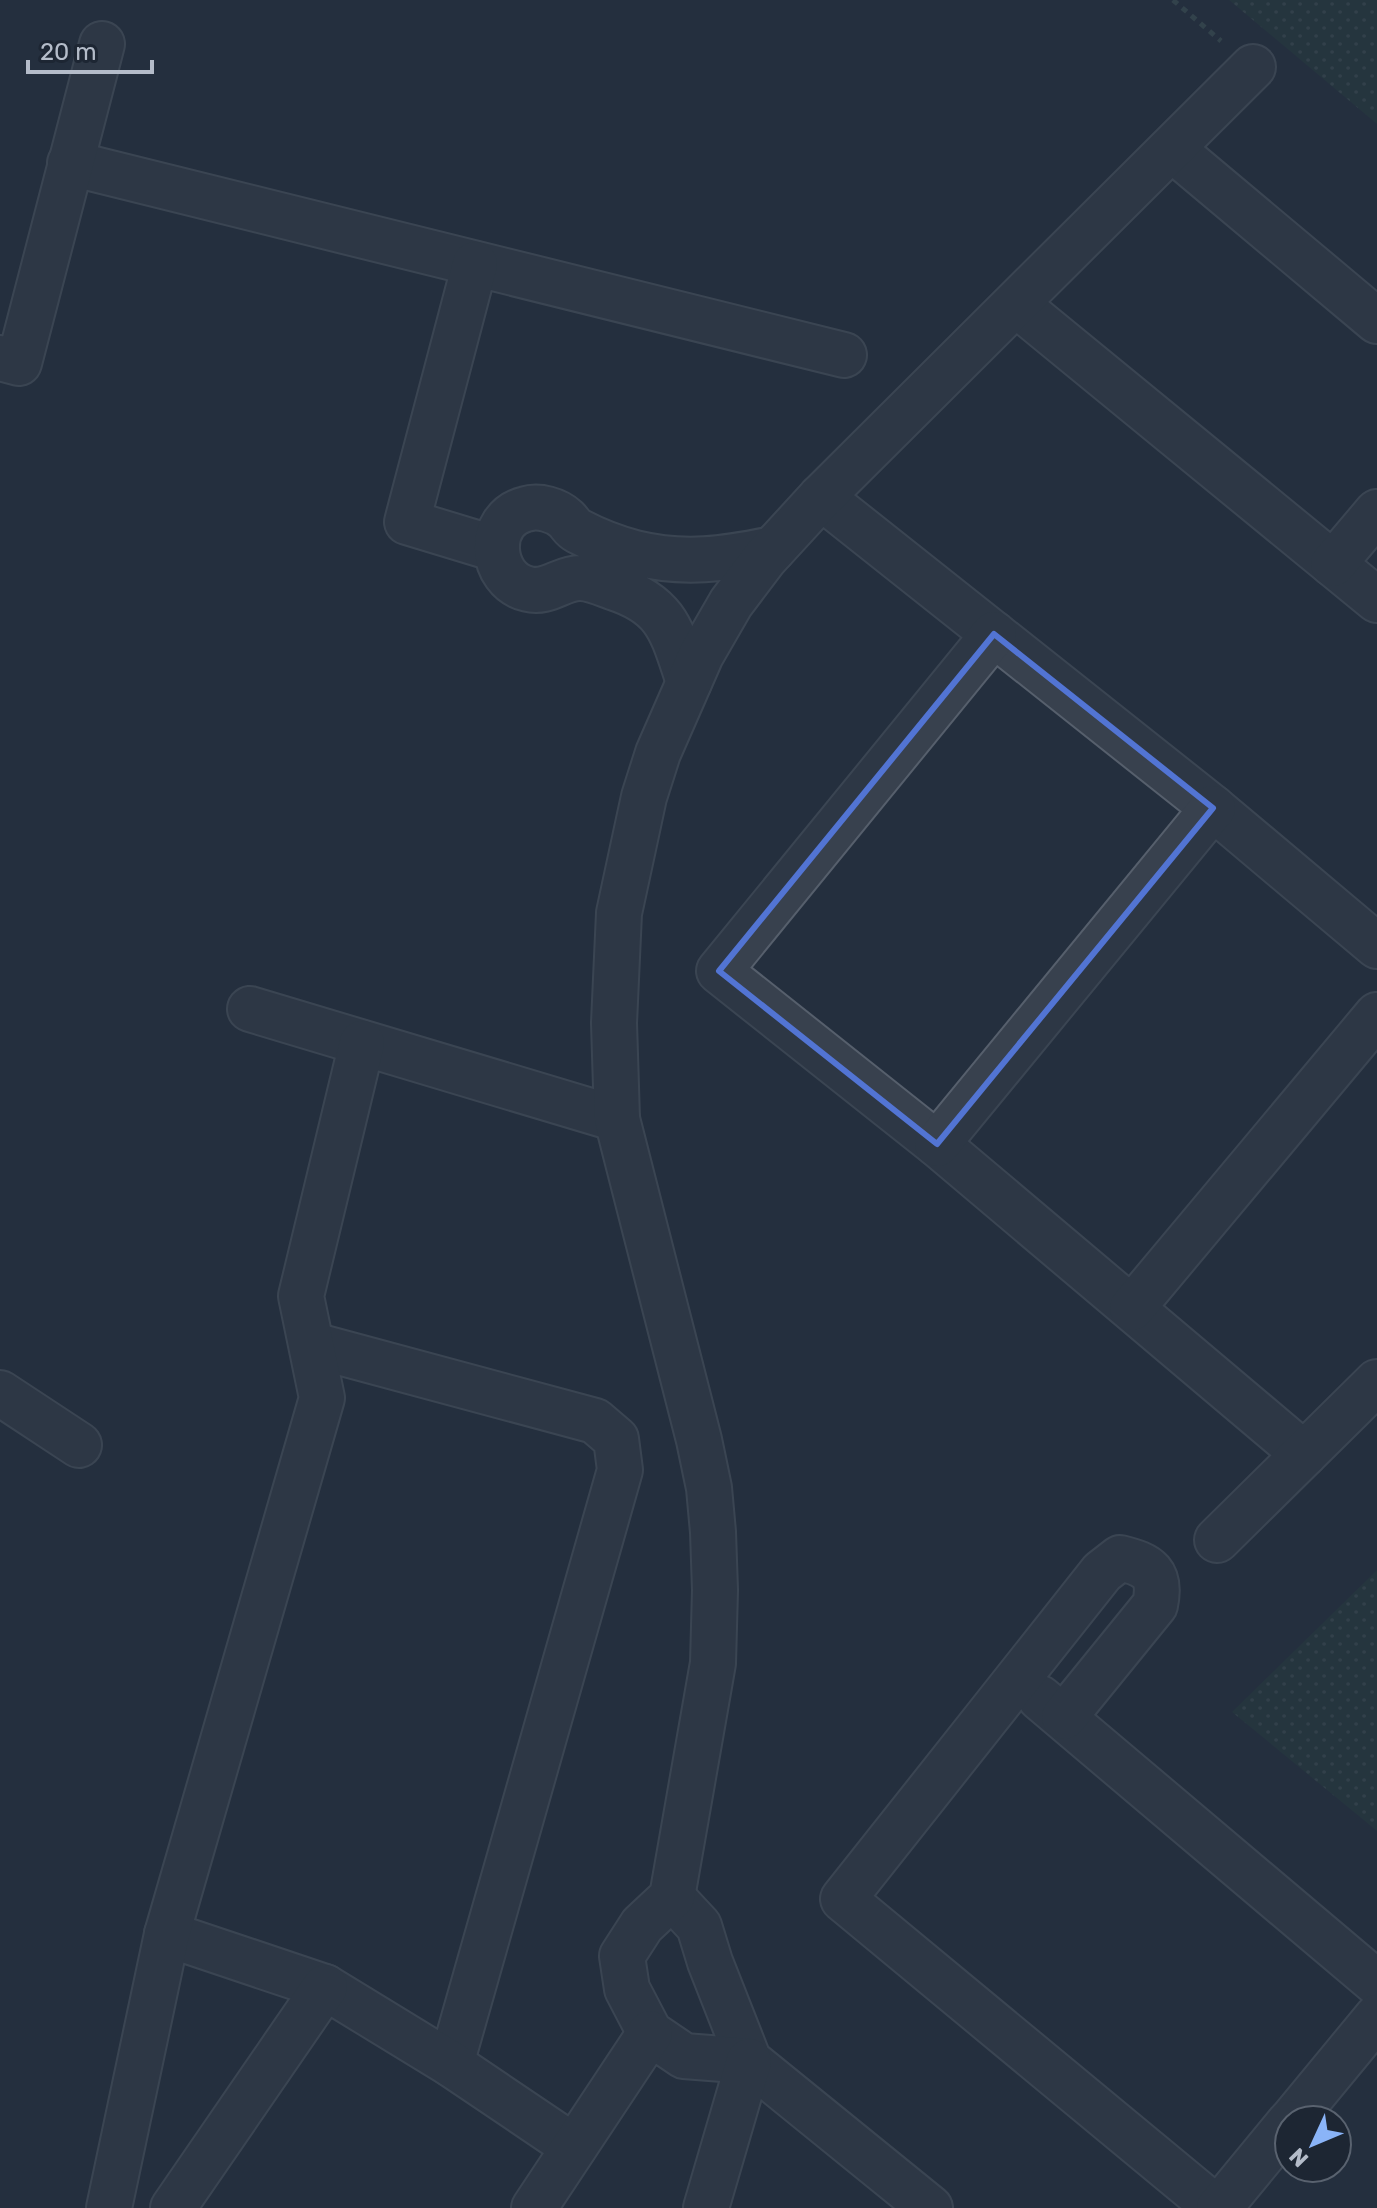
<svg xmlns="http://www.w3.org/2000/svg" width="1377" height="2208" font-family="Rubik,sans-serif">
	<defs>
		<pattern id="grass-dots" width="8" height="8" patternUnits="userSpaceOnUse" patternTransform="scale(2)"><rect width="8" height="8" fill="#263c3f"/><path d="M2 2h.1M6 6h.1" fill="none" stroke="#435659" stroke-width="1.8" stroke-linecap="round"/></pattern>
	</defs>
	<rect width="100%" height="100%" fill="#242f3e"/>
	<g fill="url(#grass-dots)">
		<polygon points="1229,0 1377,0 1377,124"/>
		<polygon points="1377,1570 1377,1831 1232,1712"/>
	</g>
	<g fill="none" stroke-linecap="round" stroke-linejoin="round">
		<g stroke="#565f6c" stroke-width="48">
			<g id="minor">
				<polyline points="1172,149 1377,321"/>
				<polyline points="70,163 844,355"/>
				<polyline points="475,264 407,522 496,549"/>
				<polyline points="1016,304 1377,600"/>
				<polyline points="0,358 19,363 102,44"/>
				<polyline points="821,497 1213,808 1377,946"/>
				<polyline points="1333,564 1377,512"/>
				<polyline points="994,634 719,971 937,1144 1304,1454"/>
				<path d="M 689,682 C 672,633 669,606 615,588 C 604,584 591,578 580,578 C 561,578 548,594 528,589 C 489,580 485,519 526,509 C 539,505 556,510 566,519 C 571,524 572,528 578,531 C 597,541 615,548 635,553 C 684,565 725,559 773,549"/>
				<polyline points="250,1009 617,1119"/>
				<polyline points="937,1144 1213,808"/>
				<polyline points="1132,1308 1377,1015"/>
				<polyline points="313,1345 595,1421 616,1439 620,1470 451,2064"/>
				<polyline points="0,1393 79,1445"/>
				<polyline points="1217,1540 1377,1382"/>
				<polyline points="1040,1698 1377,1983"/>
				<path d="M 1064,1717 L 1155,1605 C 1162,1573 1149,1565 1120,1558 L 1102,1572 L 843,1899 L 1216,2208"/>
				<polyline points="672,1897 699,1926 710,1962 749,2061 930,2208"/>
				<polyline points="167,1934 325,1987 451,2064 574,2147"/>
				<polyline points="749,2061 684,2056 650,2033 627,1989 622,1956 642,1925 672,1897 713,1663 715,1590 713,1532 709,1488 699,1440 617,1119 614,1023 619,913 644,797 658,753 701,655 731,603 765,558 821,497 1253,67"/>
				<polyline points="1292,2120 1377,2017"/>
				<polyline points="109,2208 167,1934 322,1398 301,1296 362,1043"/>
				<polyline points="173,2208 325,1987"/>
				<polyline points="534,2208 650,2033"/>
				<polyline points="706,2208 749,2061"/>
				<polyline points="1219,2208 1289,2123"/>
			</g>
		</g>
		<polyline stroke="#44595c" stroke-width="5" stroke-dasharray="6 6" stroke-linecap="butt" points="1173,0 1221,41"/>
		<use href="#minor" stroke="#38414e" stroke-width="44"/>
	</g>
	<path d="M0 0H1377V2208H0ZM 994,634 L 1213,808 L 937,1144 L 719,971 Z" fill="#242f3e" fill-opacity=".55" fill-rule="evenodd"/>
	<path fill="none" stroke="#5274d3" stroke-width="6" stroke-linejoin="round" d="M 994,634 L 1213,808 L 937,1144 L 719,971 Z"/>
	<g transform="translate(1313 2144) rotate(226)"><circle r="38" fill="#1d2633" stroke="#59626f" stroke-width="2"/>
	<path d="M0-6L14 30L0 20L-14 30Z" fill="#8ab4f8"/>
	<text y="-12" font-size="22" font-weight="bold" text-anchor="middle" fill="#b4bcc9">N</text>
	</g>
	<path d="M28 60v12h124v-12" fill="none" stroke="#b4bcc9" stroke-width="4"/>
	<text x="40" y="60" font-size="24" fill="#b4bcc9" stroke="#1d2633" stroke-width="6" paint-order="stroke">20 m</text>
</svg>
